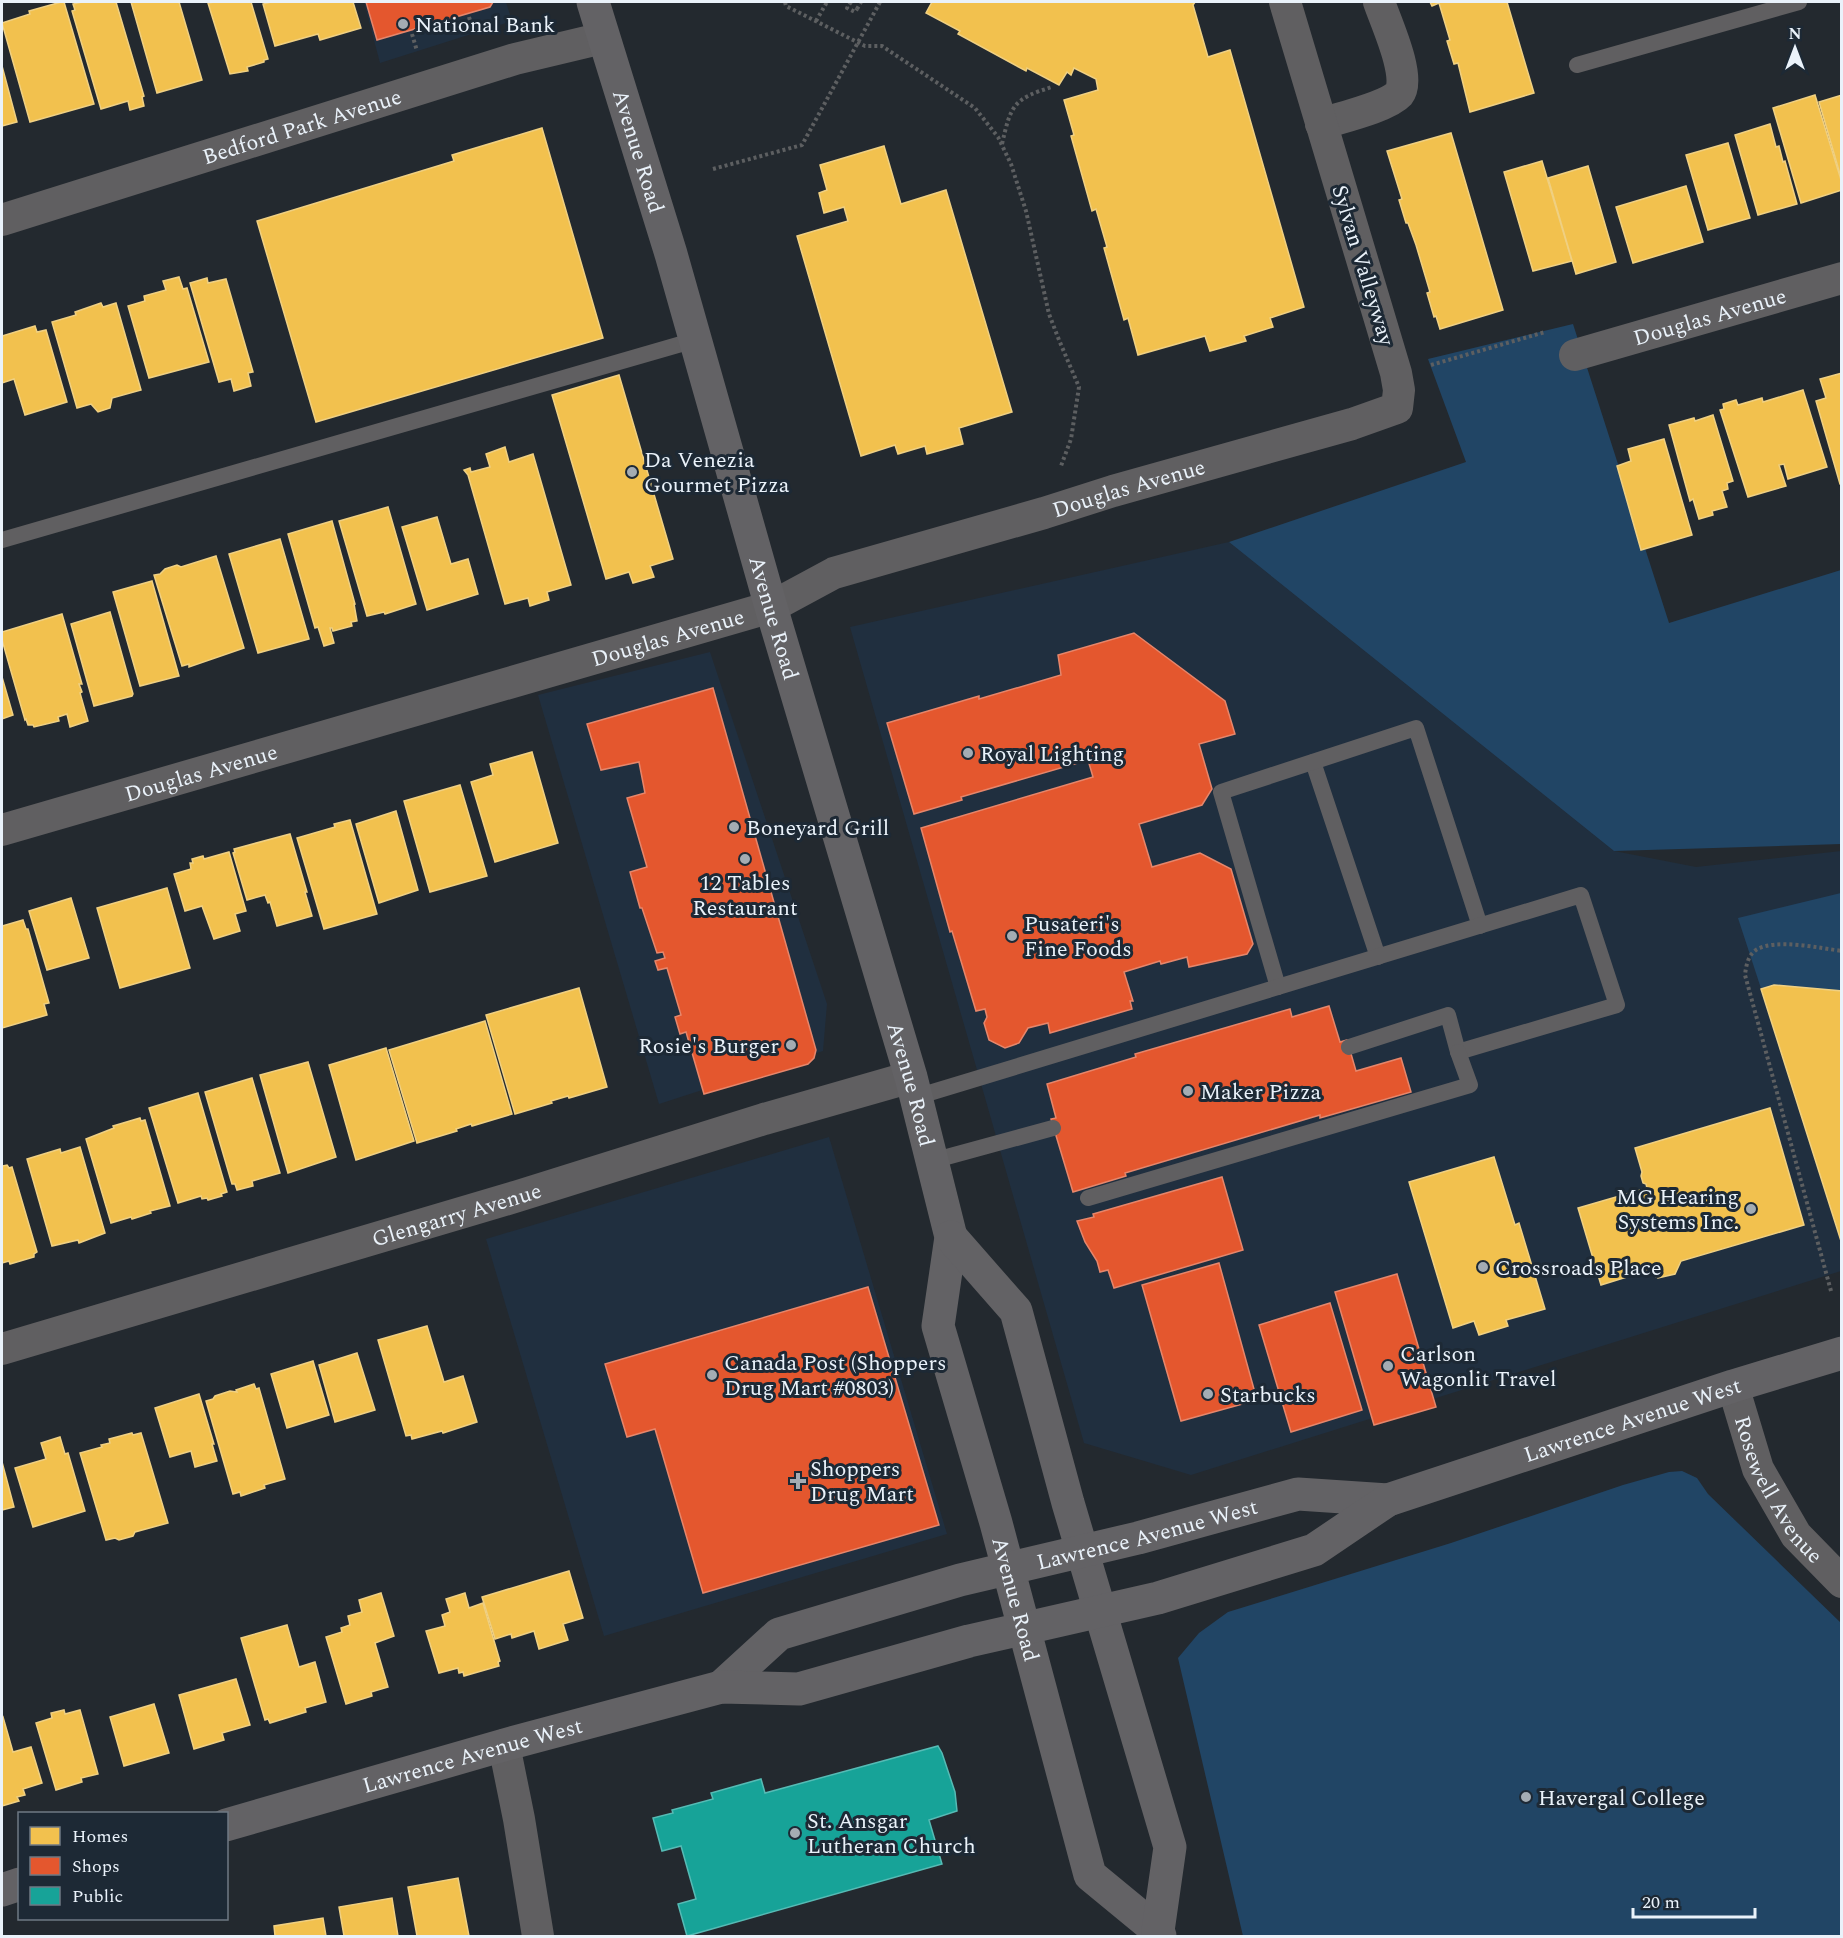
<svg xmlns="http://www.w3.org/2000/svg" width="1843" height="1938" font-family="Spectral,serif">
	<rect width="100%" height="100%" fill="#23292f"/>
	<g fill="#202f3f">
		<polygon points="364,2 506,2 512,21 380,63"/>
		<polygon points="1229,542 1614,851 1696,867 1841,851 1841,1271 1191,1475 1084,1443 850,627"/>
		<polygon points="710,652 827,1004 823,1051 659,1104 538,695"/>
		<polygon points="829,1137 947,1534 604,1636 486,1239"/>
	</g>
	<g fill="#214565">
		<polygon points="1573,324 1669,623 1841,570 1841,844 1614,851 1229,542 1466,462 1428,359"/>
		<polygon points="1841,893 1841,1057 1789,1074 1738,918"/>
		<polygon points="1682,1471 1697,1478 1708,1494 1841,1623 1841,1936 1243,1936 1178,1658 1199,1633 1228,1612 1451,1543 1623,1485 1669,1472"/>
	</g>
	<g fill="#f2c14e" stroke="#f0d082" stroke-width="1.5">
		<polygon points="61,2 64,2 94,104 30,122 2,23 30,14 29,11"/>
		<polygon points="82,2 116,2 144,96 142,97 144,106 130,110 128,101 101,109 72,11 75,10 73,4"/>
		<polygon points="131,2 179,2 202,80 157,93"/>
		<polygon points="214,2 251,2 268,59 264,60 264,62 247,67 248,71 230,74 208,3"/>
		<polygon points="271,2 353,2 361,28 320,40 318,34 275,46 263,4"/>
		<polygon points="932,2 1195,2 1193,5 1208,57 1230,50 1304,307 1270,318 1273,327 1244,336 1246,341 1210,351 1205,336 1138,355 1128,318 1124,320 1104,248 1107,247 1096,209 1092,211 1071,136 1074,135 1064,100 1098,90 1096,79 1074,68 1071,75 1067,72 1059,85 1027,68 1026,71 958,34 960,31 926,13"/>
		<polygon points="1430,2 1507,2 1534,93 1470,112 1458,63 1454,64 1447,41 1450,40 1439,3 1432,6"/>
		<polygon points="2,66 17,122 2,126"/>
		<polygon points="1815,95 1842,183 1842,190 1801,203 1773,108"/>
		<polygon points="1842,95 1842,181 1819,102"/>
		<polygon points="1770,124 1776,147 1779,146 1783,162 1785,161 1797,204 1758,215 1735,135"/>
		<polygon points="542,128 603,338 316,422 257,221 454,161 452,155"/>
		<polygon points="1451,133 1503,310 1440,329 1436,316 1434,317 1427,293 1430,292 1416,245 1408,223 1406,223 1399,200 1402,199 1387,151"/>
		<polygon points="1728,143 1750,218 1708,230 1686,155"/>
		<polygon points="884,146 901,204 946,190 1012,412 959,428 963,444 927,454 925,446 898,454 895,445 861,456 797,236 848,221 844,207 824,213 819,193 827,190 820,165"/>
		<polygon points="1542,161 1572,261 1533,271 1504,172"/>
		<polygon points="1588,166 1616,262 1576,274 1548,178"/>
		<polygon points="1686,186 1703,242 1633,263 1616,207"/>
		<polygon points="179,277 183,289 187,288 209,362 149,378 128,306 145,301 144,296 166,290 163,281"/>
		<polygon points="207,278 208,283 226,279 253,372 248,373 251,386 234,391 231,379 219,382 190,283"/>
		<polygon points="101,303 103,307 116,303 141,390 112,398 110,408 98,412 91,404 77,408 52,322 76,315 75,312"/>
		<polygon points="35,326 37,332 46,330 67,402 25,415 14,379 2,383 2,336"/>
		<polygon points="1842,373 1842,484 1840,484 1816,401 1826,398 1820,379"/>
		<polygon points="619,375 673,559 650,566 654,577 633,583 629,572 606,579 552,395"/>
		<polygon points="1803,390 1827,467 1788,479 1784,464 1779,465 1786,486 1748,497 1720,410 1724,409 1723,404 1736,400 1738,405 1762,398 1763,402"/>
		<polygon points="1713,415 1733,481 1727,483 1728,489 1722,491 1727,507 1712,511 1713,515 1699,519 1693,499 1690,501 1669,425 1694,418 1695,421"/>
		<polygon points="1664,439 1692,535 1641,550 1617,466 1631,461 1628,449"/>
		<polygon points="505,447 509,462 533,454 571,585 547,592 549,600 530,606 528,598 505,604 468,475 464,470 470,468 471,472 490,467 486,454"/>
		<polygon points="388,507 416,604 385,614 384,612 367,616 339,521"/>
		<polygon points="437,517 451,564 468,559 478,594 427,610 402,527"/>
		<polygon points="332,521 355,604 354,604 357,621 351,622 352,626 333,631 332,628 330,628 334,643 324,646 318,627 315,628 288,534"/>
		<polygon points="280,539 309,639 258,653 229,554"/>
		<polygon points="216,556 244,648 189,667 189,664 182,666 154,575 160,574 165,569 177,565 181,567"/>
		<polygon points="152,581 179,676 140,686 113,592"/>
		<polygon points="110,612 133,694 132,696 94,706 71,624"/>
		<polygon points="62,614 82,684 79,684 82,692 80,693 88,721 70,727 67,714 58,717 59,721 34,727 33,725 28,725 26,719 25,720 2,640 2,632"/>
		<polygon points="2,677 13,715 2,719"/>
		<polygon points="532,752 558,843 495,862 471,782 493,775 490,764"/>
		<polygon points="460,785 487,876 430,892 404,801"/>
		<polygon points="396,811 418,890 379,903 356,824"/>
		<polygon points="350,820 377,914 324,929 297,838 335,827 334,824"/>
		<polygon points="290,834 307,892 305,892 312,916 277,926 270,902 268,903 265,895 247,900 233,853 235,852 234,849"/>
		<polygon points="229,852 246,911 235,914 240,931 214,939 202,906 185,911 174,874 191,869 190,863 193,863 192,859 203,856 204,859"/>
		<polygon points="167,888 190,968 120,988 97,908"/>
		<polygon points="71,898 89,958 47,970 29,911"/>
		<polygon points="23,920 26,929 28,929 49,1003 44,1004 47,1015 2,1028 2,926"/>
		<polygon points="1774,985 1842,991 1841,1241 1761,989"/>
		<polygon points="579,988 607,1087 569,1098 568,1096 551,1101 552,1103 515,1114 486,1015"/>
		<polygon points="485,1021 512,1114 472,1126 471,1124 456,1129 457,1131 417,1143 389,1050"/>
		<polygon points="386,1048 414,1141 356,1160 329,1065"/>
		<polygon points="308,1062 336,1157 288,1173 260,1075"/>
		<polygon points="252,1078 280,1173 252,1181 253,1186 237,1190 235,1184 232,1184 205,1092"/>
		<polygon points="198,1093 227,1192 221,1194 222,1196 208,1200 207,1198 202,1199 201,1196 178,1203 149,1108"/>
		<polygon points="1770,1108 1804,1225 1681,1261 1675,1274 1658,1278 1646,1271 1601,1285 1578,1208 1647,1188 1646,1184 1643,1183 1641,1176 1642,1172 1635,1148"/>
		<polygon points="140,1118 141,1121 145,1120 170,1206 150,1211 151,1213 132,1219 131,1217 111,1223 86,1139 114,1128 113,1126"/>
		<polygon points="80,1147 105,1233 79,1243 78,1240 52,1246 27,1159 60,1149 61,1153"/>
		<polygon points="1494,1157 1515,1225 1519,1223 1545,1309 1506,1320 1508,1326 1479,1335 1474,1321 1453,1328 1409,1182"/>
		<polygon points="7,1165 9,1168 12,1167 37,1252 34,1254 34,1257 10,1264 9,1261 2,1263 2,1166"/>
		<polygon points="427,1326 444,1382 463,1376 477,1422 443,1433 442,1431 412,1439 411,1435 406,1436 378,1340"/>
		<polygon points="357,1353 375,1410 335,1422 319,1365"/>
		<polygon points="313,1361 329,1415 287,1428 271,1374"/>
		<polygon points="254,1384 256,1389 259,1388 285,1479 264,1485 265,1488 241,1496 240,1492 233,1494 206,1401 213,1399 215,1396 230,1391 237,1392 236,1390"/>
		<polygon points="199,1394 214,1444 212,1444 217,1461 195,1467 191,1451 170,1457 155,1408"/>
		<polygon points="132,1433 133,1435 141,1433 168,1523 135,1532 133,1536 119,1540 115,1538 106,1540 80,1453 102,1447 101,1445 110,1443 109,1439"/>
		<polygon points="60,1437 65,1454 68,1453 85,1511 33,1527 15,1468 46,1459 41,1443"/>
		<polygon points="2,1462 14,1507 2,1510"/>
		<polygon points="569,1571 583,1618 563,1624 568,1640 539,1649 534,1631 512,1638 511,1634 495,1639 482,1597"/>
		<polygon points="381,1593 394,1636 375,1643 388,1687 371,1692 372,1696 346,1704 326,1637 342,1632 341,1628 350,1625 348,1616 362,1612 359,1600"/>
		<polygon points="465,1593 469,1608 483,1603 500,1661 498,1662 499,1666 464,1676 463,1672 459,1673 458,1668 439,1673 426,1631 445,1626 442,1615 450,1612 446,1599"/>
		<polygon points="287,1625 299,1667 315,1662 326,1702 305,1708 306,1712 270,1723 268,1719 265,1720 241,1638"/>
		<polygon points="236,1679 250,1725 222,1733 224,1740 194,1749 179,1695"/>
		<polygon points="154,1704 169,1753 124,1766 110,1717"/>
		<polygon points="64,1710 65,1714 80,1710 98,1774 81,1778 82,1782 56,1790 36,1723 52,1718 51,1713"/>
		<polygon points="3,1717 13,1752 31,1747 42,1783 23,1789 25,1795 17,1797 19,1801 2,1806 2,1718"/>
		<polygon points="458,1878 469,1936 417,1936 408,1887"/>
		<polygon points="392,1898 398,1936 344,1936 339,1907"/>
		<polygon points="323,1918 326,1936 275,1936 274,1926"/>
	</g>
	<g fill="#e4572e" stroke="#e6866b" stroke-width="1.5">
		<polygon points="366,2 493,2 490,7 377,40"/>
		<polygon points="1134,633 1225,701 1235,734 1199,744 1212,789 1202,805 1139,824 1152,867 1200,853 1231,869 1253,944 1247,954 1189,967 1187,957 1161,964 1160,961 1124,972 1133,1001 1130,1001 1132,1009 1050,1033 1048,1023 1028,1028 1019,1043 1005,1048 989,1040 984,1023 987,1017 985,1009 976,1011 952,931 950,932 921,828 1093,777 1088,760 961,797 962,800 914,814 887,723 979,696 979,699 1061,675 1058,655"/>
		<polygon points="713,688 816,1050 814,1058 808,1064 704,1094 686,1032 680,1034 675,1017 681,1015 667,968 658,970 655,961 665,958 663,952 657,953 642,908 640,908 630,872 647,867 627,798 645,793 639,762 601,770 587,724"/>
		<polygon points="1329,1006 1340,1042 1347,1040 1356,1071 1401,1058 1411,1092 1320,1118 1320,1115 1125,1173 1126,1176 1073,1192 1051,1119 1056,1118 1047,1084 1136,1057 1135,1054 1290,1009 1292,1017"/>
		<polygon points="1222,1177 1243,1250 1114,1288 1108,1270 1100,1272 1097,1261 1085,1242 1077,1221 1094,1217 1093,1214"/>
		<polygon points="1219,1263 1257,1400 1181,1421 1142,1285"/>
		<polygon points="1397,1274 1436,1407 1374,1425 1335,1292"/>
		<polygon points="868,1287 939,1525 703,1593 655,1429 627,1437 605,1364"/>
		<polygon points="1330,1303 1362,1410 1291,1432 1259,1325"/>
	</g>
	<polygon fill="#17a398" stroke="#56bbb5" stroke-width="1.5" points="938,1746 942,1753 955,1792 957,1811 929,1820 942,1864 687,1936 678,1904 696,1899 681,1846 662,1851 653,1818 673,1813 672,1810 713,1799 711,1793 761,1779 765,1793"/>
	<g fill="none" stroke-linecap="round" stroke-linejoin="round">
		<g stroke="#5d5f61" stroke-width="4" stroke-dasharray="3 3" stroke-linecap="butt">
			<polyline points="785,2 786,6 865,46 882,46 975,108 998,137 1011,164 1026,211 1049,314 1059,340 1079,387 1071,439 1061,466"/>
			<polyline points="851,2 847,8 855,12 857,9"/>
			<polyline points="857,9 861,2"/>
			<polyline points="469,17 474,34"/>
			<polyline points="816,21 827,2"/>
			<polyline points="412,34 417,51"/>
			<path d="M 1002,144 C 1011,105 1013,99 1052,87"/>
			<polyline points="713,169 802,145 880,2"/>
			<polyline points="1431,365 1545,332"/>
			<path d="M 1831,1291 L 1745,975 C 1746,966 1748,955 1756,950 C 1775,938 1819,948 1842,951"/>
		</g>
		<g stroke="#605f61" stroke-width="16">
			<polyline points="1577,65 1799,2"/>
			<polyline points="2,540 695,340"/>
			<polyline points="1313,762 1378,957"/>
			<polyline points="1278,987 1221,792 1416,728 1480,926"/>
			<polyline points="916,1097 1581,895 1617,1005 1458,1052 1448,1015 1349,1047"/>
			<polyline points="932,1161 1053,1128"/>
			<polyline points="1088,1198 1470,1085 1458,1052"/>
		</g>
		<g stroke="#605f61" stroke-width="32">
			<path d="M 1321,124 C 1339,118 1387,107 1399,94 C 1412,78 1385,20 1379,2"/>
			<path id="s1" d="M 2,220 L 515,59 L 603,38"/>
			<path id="s2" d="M 1575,355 L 1842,278"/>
			<path id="s3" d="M 2,830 L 771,607 L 834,573 L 1044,513 L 1113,491 L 1352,424 L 1397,408 L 1399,390 L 1396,373 L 1285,2"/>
			<path id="s4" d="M 2,1349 L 518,1196 L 764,1119 L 911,1077"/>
			<path id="s5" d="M 1733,1386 L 1758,1469 L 1796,1535 L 1842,1582"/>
			<polyline points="504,1745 519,1819 538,1936"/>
		</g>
		<g stroke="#636265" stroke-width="33">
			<path id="s6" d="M 593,2 L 671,254 L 771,607 L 911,1077 L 951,1237 L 938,1326 L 996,1523 L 1090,1875 L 1158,1931"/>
			<polyline points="951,1237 1016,1311 1068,1503 1170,1847 1158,1931 1160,1936"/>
			<path id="s7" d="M 721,1687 L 779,1634 L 960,1580 L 1138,1538 L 1298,1494 L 1388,1500"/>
			<path id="s8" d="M 226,1825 L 504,1745 L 721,1687 L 799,1689 L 969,1641 L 1158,1598 L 1314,1550 L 1388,1500 L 1733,1386 L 1842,1353"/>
			<polyline points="2,1890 20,1884"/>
		</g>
	</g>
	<g fill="#a4acb3" stroke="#1d2935" stroke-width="2">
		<circle cx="403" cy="24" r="6"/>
		<circle cx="632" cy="472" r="6"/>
		<circle cx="968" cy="753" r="6"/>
		<circle cx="734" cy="827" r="6"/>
		<circle cx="745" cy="859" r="6"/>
		<circle cx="1012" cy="936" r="6"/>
		<circle cx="791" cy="1045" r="6"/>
		<circle cx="1188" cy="1091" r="6"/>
		<circle cx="1751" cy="1209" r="6"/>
		<circle cx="1483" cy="1267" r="6"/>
		<circle cx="1388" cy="1366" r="6"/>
		<circle cx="712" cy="1375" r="6"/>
		<circle cx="1208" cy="1394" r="6"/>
		<path d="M795 1472h6v6h6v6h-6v6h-6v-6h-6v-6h6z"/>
		<circle cx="1526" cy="1797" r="6"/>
		<circle cx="795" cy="1833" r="6"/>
	</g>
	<g text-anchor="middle" stroke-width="6" stroke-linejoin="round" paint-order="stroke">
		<g font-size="22" fill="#eaf2fa" stroke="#1d2935" text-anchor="start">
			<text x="415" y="32">National Bank</text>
			<text x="644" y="467">Da Venezia<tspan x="644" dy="25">Gourmet Pizza</tspan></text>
			<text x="980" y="761">Royal Lighting</text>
			<text x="746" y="835">Boneyard Grill</text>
			<text x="745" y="890" text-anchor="middle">12 Tables<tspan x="745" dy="25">Restaurant</tspan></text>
			<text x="1024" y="931">Pusateri's<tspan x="1024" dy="25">Fine Foods</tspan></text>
			<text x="779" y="1053" text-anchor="end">Rosie's Burger</text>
			<text x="1200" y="1099">Maker Pizza</text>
			<text x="1739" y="1204" text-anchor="end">MG Hearing<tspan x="1739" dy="25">Systems Inc.</tspan></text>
			<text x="1495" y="1275">Crossroads Place</text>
			<text x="1400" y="1361">Carlson<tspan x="1400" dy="25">Wagonlit Travel</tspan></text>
			<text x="724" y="1370">Canada Post (Shoppers<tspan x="724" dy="25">Drug Mart #0803)</tspan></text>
			<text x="1220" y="1402">Starbucks</text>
			<text x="810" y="1476">Shoppers<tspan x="810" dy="25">Drug Mart</tspan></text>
			<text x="1538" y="1805">Havergal College</text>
			<text x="807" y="1828">St. Ansgar<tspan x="807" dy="25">Lutheran Church</tspan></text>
		</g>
		<g font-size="22" fill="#eaf2fa" stroke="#1d2935">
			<text dy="8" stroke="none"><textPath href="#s1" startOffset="314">Bedford Park Avenue</textPath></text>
			<text dy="8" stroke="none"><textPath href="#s6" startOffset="156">Avenue Road</textPath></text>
			<text transform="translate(1364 265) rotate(73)" y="8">Sylvan Valleyway</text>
			<text dy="8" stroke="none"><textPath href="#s2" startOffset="140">Douglas Avenue</textPath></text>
			<text dy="8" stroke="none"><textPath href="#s3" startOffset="1179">Douglas Avenue</textPath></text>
			<text dy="8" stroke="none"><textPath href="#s6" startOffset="642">Avenue Road</textPath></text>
			<text dy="8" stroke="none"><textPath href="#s3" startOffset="693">Douglas Avenue</textPath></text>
			<text dy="8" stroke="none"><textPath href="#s3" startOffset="207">Douglas Avenue</textPath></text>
			<text dy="8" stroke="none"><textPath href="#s6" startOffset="1128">Avenue Road</textPath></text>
			<text dy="8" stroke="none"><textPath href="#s4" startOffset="474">Glengarry Avenue</textPath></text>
			<text dy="8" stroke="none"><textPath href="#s8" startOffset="1472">Lawrence Avenue West</textPath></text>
			<text dy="8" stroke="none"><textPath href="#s5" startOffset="114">Rosewell Avenue</textPath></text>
			<text dy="8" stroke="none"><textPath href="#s7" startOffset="460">Lawrence Avenue West</textPath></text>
			<text dy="8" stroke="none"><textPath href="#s6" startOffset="1660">Avenue Road</textPath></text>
			<text dy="8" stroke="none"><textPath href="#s8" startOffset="256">Lawrence Avenue West</textPath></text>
		</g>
	</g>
	<rect width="1843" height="1938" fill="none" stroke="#eaf2fa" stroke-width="6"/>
	<rect x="18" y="1812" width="210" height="108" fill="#1d2935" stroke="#6f7984" stroke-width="1.5"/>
	<rect x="30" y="1827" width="30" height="18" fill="#f2c14e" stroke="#6f7984" stroke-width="1.5"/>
	<text x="72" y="1842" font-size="18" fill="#eaf2fa">Homes</text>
	<rect x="30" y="1857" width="30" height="18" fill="#e4572e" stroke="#6f7984" stroke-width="1.5"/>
	<text x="72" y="1872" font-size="18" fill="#eaf2fa">Shops</text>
	<rect x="30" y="1887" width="30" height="18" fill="#17a398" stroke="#6f7984" stroke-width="1.5"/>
	<text x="72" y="1902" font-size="18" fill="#eaf2fa">Public</text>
	<g transform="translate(1795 48)" stroke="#1d2935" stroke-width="4.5" paint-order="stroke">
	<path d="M0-4.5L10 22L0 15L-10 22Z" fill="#eaf2fa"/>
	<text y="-9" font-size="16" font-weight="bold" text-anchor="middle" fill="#eaf2fa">N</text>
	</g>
	<path d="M1633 1908v9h122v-9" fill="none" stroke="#eaf2fa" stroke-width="3"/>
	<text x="1642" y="1908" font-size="18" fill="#eaf2fa" stroke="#1d2935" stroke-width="4.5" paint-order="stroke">20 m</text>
</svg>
